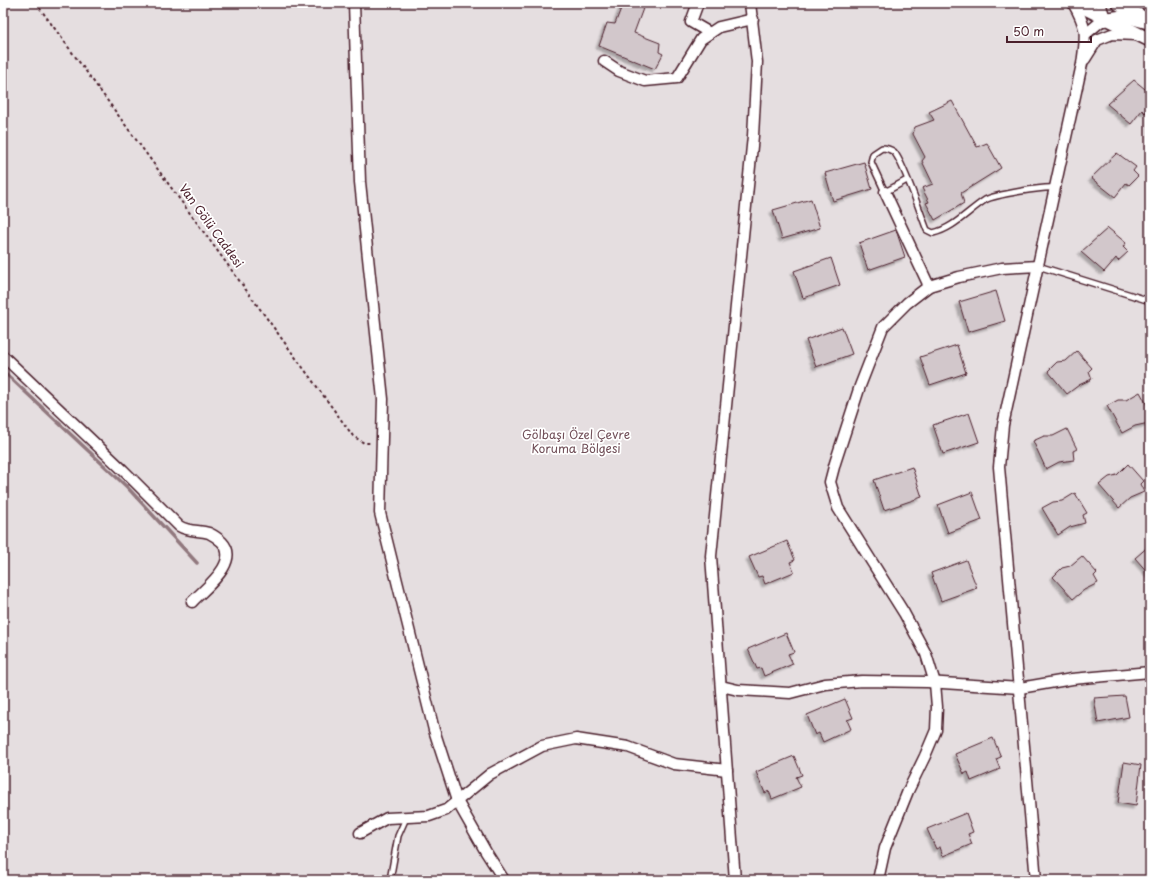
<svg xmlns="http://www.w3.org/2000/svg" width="1153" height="883" font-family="'Playpen Sans',sans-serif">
	<defs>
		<filter id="shadow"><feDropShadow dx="-3" dy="3" stdDeviation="1" flood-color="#0004"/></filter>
	</defs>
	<rect width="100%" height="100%" fill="#fff"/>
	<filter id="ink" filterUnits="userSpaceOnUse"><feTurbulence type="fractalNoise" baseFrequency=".025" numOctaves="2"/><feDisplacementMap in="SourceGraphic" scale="8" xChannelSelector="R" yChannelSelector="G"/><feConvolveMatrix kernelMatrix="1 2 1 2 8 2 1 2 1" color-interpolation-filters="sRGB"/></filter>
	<g filter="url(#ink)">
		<rect fill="#e5dee0" stroke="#987e86" x="3" y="3" width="1147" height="877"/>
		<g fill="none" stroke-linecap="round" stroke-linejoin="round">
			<polyline stroke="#91787e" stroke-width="3.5" points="3,371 127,487 197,563"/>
		</g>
		<g fill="#d2c7cb" stroke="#4a1f2b" filter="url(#shadow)">
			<polygon points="623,3 645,3 634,33 660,43 659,52 663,54 655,69 599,46 607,23 615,24"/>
			<polygon points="1134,80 1150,93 1150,107 1145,113 1142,110 1131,124 1107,104"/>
			<polygon points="952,101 977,147 987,143 1001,168 961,193 964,203 935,220 926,203 929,202 922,188 933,184 922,161 925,157 913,134 915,127 934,120 929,112"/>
			<polygon points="1117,153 1136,167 1133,171 1138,176 1129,185 1126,183 1115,197 1091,178"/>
			<polygon points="864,162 872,189 833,201 825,173"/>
			<polygon points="811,199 820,228 782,239 773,210"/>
			<polygon points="1108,228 1126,243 1123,247 1128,252 1118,261 1116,258 1104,272 1081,252"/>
			<polygon points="896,230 905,257 868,270 859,243"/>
			<polygon points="831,258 840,285 803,298 794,271"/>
			<polygon points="996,291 1005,321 968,332 959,302"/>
			<polygon points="842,327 852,354 816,367 806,340"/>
			<polygon points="957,345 966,373 930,385 920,357"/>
			<polygon points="1077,351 1092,368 1089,371 1092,379 1079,385 1067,394 1048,371 1057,362 1066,361"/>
			<polygon points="1140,392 1150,410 1150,413 1147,414 1149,423 1135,426 1122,433 1107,406 1118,400 1126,400"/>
			<polygon points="969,413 979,442 943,454 933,425"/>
			<polygon points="1067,429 1077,449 1073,451 1074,460 1059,462 1046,469 1033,441 1044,436 1053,436"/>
			<polygon points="1128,464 1143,481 1140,484 1144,492 1130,498 1119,508 1099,485 1109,477 1117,475"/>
			<polygon points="912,467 922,497 884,510 874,480"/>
			<polygon points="972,492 982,520 948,533 938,505"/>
			<polygon points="1075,493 1087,513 1083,515 1085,523 1070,527 1058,535 1042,508 1053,502 1062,501"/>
			<polygon points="787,541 795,560 790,562 794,572 765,584 762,576 758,577 749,557"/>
			<polygon points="1150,545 1150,575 1135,558"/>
			<polygon points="1082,556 1097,573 1094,576 1098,583 1084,590 1073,599 1053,577 1062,568 1070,566"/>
			<polygon points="966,560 977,588 941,601 931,573"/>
			<polygon points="786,633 794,652 788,654 793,664 764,676 761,668 757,669 748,649"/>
			<polygon points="1125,696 1129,717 1098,723 1094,698"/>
			<polygon points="845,699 853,718 847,720 851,729 823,742 819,733 815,735 807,715"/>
			<polygon points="993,738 1001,757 996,759 1000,769 971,781 968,772 964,774 955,754"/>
			<polygon points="794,756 802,775 796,777 801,787 772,799 769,791 765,793 756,772"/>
			<polygon points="1124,762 1141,765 1136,806 1118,803"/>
			<polygon points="966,813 973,832 968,834 972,844 943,856 940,847 936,849 927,829"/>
		</g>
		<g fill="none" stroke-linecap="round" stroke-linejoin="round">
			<g stroke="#4a1f2b" stroke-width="8">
				<g id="service">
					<path d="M 907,180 L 885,192 L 871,162 L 873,154 L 882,148 C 887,148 890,149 894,152 C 903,161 921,215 927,230 L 933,233 C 953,229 968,211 985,200 C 994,195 1045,186 1055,188"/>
					<polyline points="1038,266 1150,301"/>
					<polyline points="390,880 398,836 406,818"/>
				</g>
			</g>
			<g stroke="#4a1f2b" stroke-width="13">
				<g id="minor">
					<polyline points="354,3 360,182 383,399 380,513 434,730 457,801 486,852 504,880"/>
					<polyline points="698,3 691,22 710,33"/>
					<polyline points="1100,3 1105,18 1104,21"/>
					<polyline points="1087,33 1105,18 1119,16 1146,23"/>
					<polyline points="1085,59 1097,40 1112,34 1137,35"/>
					<polyline points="604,61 619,71 645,81 677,78 701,39 719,27 753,19"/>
					<polyline points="885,192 929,286"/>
					<path d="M 3,356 L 123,470 L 179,526 C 189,532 198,530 209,533 C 213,535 219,539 222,542 C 241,562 205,588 192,602"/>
					<polyline points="721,686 738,690 790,693 825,684 862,681 927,682 1020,688 1072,679 1150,672"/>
					<polyline points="360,833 387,818 429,816 446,810 490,774 542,746 576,739 628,747 674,764 727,770"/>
					<polyline points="735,880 711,556 753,136 757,62 750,3"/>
					<polyline points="878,880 885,848 908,791 925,756 936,730 937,707 935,683 926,654 904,613 838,508 830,482 835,463 860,386 883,327 907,303 929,286 959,277 1002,268 1038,266"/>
					<path d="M 1036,880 L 999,467 L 1003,425 L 1082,64 C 1086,35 1088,29 1073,3"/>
				</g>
			</g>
			<g stroke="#4a1f2b" stroke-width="16">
				<g id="tertiary">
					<polyline points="1075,3 1150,40"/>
					<polyline points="1118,3 1150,22"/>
				</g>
			</g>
			<polyline stroke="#4a1f2b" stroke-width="2" stroke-dasharray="3 3" stroke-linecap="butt" points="36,3 353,436 364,443 372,443"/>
			<use href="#service" stroke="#fff" stroke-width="5"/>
			<use href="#minor" stroke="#fff" stroke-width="10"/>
			<use href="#tertiary" stroke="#fff" stroke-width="13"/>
		</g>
	</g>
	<g text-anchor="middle" stroke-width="3.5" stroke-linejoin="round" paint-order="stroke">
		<g font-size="12" fill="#4a1f2b" stroke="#fff">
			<text transform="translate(211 226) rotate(54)" y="4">Van Gölü Caddesi</text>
		</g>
		<g font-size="12" fill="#714f58" stroke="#fff">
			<text x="576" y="439">Gölbaşı Özel Çevre<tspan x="576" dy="14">Koruma Bölgesi</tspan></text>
		</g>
	</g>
	<rect width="1153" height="883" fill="none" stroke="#fff" stroke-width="16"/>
	<rect x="8" y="8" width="1137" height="867" fill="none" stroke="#4a1f2b" stroke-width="1.5" filter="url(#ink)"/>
	<path d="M1007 36v6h84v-6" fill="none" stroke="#4a1f2b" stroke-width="2"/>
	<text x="1013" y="36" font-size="12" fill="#4a1f2b" stroke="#ffffff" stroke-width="3" paint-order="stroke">50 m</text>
</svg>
